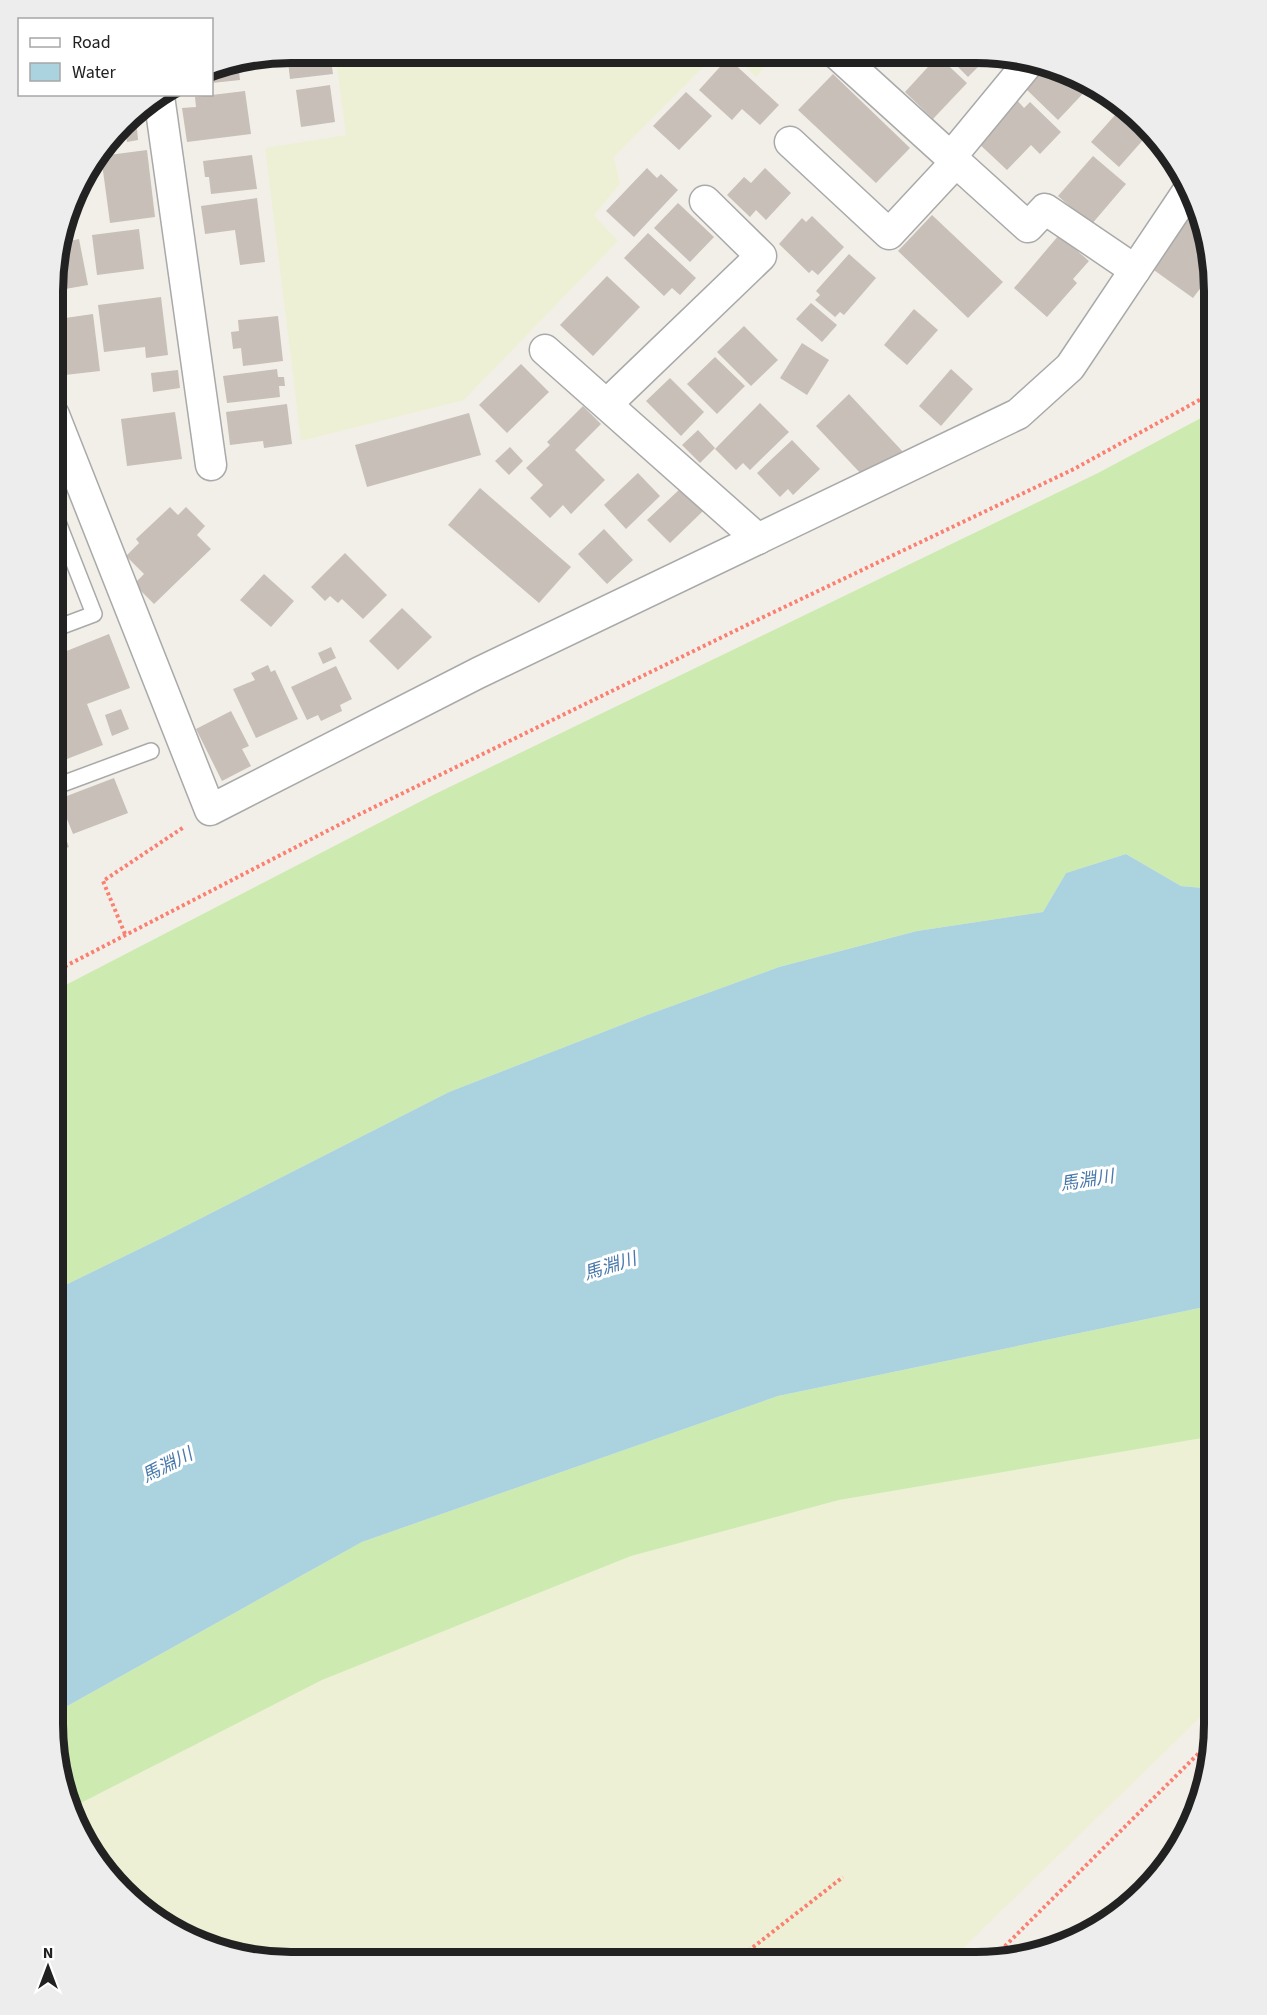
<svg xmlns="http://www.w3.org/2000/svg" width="1267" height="2015" font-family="'Source Sans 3','Noto Sans JP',sans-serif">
	<rect width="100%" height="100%" fill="#f2efe9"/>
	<g fill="#eef0d5">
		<polygon points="335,53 716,54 614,157 620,184 594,215 618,241 464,400 301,441 265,148 346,135"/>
		<polygon points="733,54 777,54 756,77"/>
		<polygon points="1214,1436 1214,1704 949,1962 260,1960 200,1944 146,1913 102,1869 71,1815 69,1809 322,1680 631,1556 839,1500"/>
	</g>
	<g fill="#cdebb0">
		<polygon points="1214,411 1214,889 1181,886 1126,854 1066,873 1043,912 917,931 779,967 647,1015 449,1092 166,1236 53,1291 54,991 431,796 1098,473"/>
		<polygon points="1214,1305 1214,1436 839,1500 631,1556 322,1680 69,1809 53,1724 53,1714 362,1542 778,1396"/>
	</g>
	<polygon fill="#aad3df" points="1126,854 1181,886 1214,889 1214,1305 778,1396 362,1542 53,1714 53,1291 166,1236 449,1092 647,1015 779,967 917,931 1043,912 1066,873"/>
	<g fill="#c7bfb8">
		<polygon points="287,53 330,53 333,74 290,79"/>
		<polygon points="945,54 976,54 990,55 968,77"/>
		<polygon points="938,56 967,83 933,119 905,92"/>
		<polygon points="728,58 779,105 760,125 742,109 732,120 699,90"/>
		<polygon points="238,63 240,80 212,83 212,68"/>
		<polygon points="1047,65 1067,71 1091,85 1058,120 1025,88"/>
		<polygon points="833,74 910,148 876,183 798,110"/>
		<polygon points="330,85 335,122 301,127 296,90"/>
		<polygon points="245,91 251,134 187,142 182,108 196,107 195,97"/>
		<polygon points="686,92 712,116 679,150 653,126"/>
		<polygon points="1016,99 1024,108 1030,102 1061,132 1040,154 1031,145 1007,170 976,141"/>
		<polygon points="1124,105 1151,131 1119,167 1091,142"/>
		<polygon points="136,117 138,140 127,142 124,124 129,118"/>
		<polygon points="1166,148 1174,161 1173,163 1161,153"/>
		<polygon points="147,150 155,217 110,223 101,156"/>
		<polygon points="252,155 257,189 211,194 209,177 205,177 203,161"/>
		<polygon points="1093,156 1126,184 1091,225 1058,196"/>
		<polygon points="647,168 657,178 661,174 678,190 634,237 606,211"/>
		<polygon points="765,168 791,193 766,220 756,210 750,217 727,195 744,177 751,183"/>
		<polygon points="257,198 265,262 240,265 235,230 205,234 201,206"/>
		<polygon points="678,203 714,237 690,262 654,228"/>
		<polygon points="1197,204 1211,274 1193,298 1151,268"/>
		<polygon points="932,215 1003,282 968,318 898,251"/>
		<polygon points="812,216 844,247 818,275 812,270 809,273 779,244 802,218 806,222"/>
		<polygon points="139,229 144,269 97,275 92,235"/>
		<polygon points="648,233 696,278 680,295 672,288 664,296 624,258"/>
		<polygon points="1059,235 1089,261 1073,279 1077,283 1047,317 1014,288"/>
		<polygon points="79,239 88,285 54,291 55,260 60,243"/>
		<polygon points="849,254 876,278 844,315 840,312 835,317 815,300 820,295 816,291"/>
		<polygon points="607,276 640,307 593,356 560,325"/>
		<polygon points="161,297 168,355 146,358 145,347 104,352 98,305"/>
		<polygon points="811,303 837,325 822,342 796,319"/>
		<polygon points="914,309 938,330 907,365 884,345"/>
		<polygon points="93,314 100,371 65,375 58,319"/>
		<polygon points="278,316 283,361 243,366 241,348 233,349 231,332 239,331 238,320"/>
		<polygon points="744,326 778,360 751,386 717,352"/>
		<polygon points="802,343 829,360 807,395 780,378"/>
		<polygon points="715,357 745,386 717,414 687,384"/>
		<polygon points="521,364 549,392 507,433 479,405"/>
		<polygon points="277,369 278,377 284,377 285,386 279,386 280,397 227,403 223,376"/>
		<polygon points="951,369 973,389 941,426 919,406"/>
		<polygon points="178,370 180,388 153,392 151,373"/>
		<polygon points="670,378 704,412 681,436 646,401"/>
		<polygon points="849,394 904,453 887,469 880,462 864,477 816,426"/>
		<polygon points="760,403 789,432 750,470 743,463 736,470 715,449"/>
		<polygon points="287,404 292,444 264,448 263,441 230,445 226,412"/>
		<polygon points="583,406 601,424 575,450 605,480 571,514 563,505 550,518 530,498 543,485 526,468 550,445 547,442"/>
		<polygon points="175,412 182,459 127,466 121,419"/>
		<polygon points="469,413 481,455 367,487 355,445"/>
		<polygon points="698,430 715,448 700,463 682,445"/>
		<polygon points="792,440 820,469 793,495 788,489 780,497 757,473"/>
		<polygon points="510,447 523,461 509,475 495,461"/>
		<polygon points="638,473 660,496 626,529 604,505"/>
		<polygon points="480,488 571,567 539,603 448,525"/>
		<polygon points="681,488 703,511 670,543 647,520"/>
		<polygon points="170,507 178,515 186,507 205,526 197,535 211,549 154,604 134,584 144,574 126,556 139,543 136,539"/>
		<polygon points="604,529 633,560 607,584 578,554"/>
		<polygon points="345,553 387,595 363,619 342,599 338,603 330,596 325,601 311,587"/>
		<polygon points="264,574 294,601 271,627 240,600"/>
		<polygon points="402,608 432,637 398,670 369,641"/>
		<polygon points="109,634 130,688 87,704 103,745 54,764 54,656"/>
		<polygon points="331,647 336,658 323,664 318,653"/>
		<polygon points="268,665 271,672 275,670 298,719 256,738 233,689 255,680 251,673"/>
		<polygon points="336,666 352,699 340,705 342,711 321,721 318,715 307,720 291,687"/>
		<polygon points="121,709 129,729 112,736 105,715"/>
		<polygon points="231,711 249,746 242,749 251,766 222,781 196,729"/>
		<polygon points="114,778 128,813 73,834 59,799"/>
		<polygon points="54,807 69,847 54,853"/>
	</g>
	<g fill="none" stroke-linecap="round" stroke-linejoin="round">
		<g stroke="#a9a9a9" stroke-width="18">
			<g id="lane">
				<polyline points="54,629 94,614 54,512"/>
				<polyline points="54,787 151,751"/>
			</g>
		</g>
		<g stroke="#a9a9a9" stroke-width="33">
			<g id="street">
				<polyline points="837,54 956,162"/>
				<polyline points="159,96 211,465"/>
				<polyline points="790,142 889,234 956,162 1028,227 1045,209 1135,270"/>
				<polyline points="950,158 1030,61"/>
				<polyline points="545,350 758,539"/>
				<polyline points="607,404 761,256 705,201"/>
				<polyline points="54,415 210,810 478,673 1018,414 1070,367 1190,188"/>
			</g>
		</g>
		<g stroke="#fa8072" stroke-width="4" stroke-dasharray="3 3" stroke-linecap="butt">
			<polyline points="125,934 103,881 184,827"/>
			<polyline points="54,972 358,815 753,622 1074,469 1214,392"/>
			<polyline points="992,1959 1214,1738"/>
			<polyline points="734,1962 843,1877"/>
		</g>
		<use href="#lane" stroke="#fff" stroke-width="15"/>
		<use href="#street" stroke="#fff" stroke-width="30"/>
	</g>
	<g text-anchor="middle" stroke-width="6" stroke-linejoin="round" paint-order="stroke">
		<g font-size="18" font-style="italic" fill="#4a7aab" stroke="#fff">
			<text transform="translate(1087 1180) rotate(-9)" y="6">馬淵川</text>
			<text transform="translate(610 1266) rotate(-17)" y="6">馬淵川</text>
			<text transform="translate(167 1465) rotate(-27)" y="6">馬淵川</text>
		</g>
	</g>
	<path d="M0 0H1267V2015H0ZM291 63H976A228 228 0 0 1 1204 291V1724A228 228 0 0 1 976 1952H291A228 228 0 0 1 63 1724V291A228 228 0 0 1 291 63Z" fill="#ededed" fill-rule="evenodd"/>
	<path fill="none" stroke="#222" stroke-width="8" d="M291 63H976A228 228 0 0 1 1204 291V1724A228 228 0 0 1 976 1952H291A228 228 0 0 1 63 1724V291A228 228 0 0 1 291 63Z"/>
	<rect x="18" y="18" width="195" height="78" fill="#ffffff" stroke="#a7a7a7" stroke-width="1.5"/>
	<rect x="30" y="38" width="30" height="9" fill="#ffffff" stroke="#a7a7a7" stroke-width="1.5"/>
	<text x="72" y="48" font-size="18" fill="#222222">Road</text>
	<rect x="30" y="63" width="30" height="18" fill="#aad3df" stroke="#a7a7a7" stroke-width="1.5"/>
	<text x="72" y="78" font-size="18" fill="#222222">Water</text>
	<g transform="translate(48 1967)" stroke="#ffffff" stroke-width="4.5" paint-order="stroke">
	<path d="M0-4.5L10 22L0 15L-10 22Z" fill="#222222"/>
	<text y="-9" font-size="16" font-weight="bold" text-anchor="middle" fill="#222222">N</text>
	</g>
</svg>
